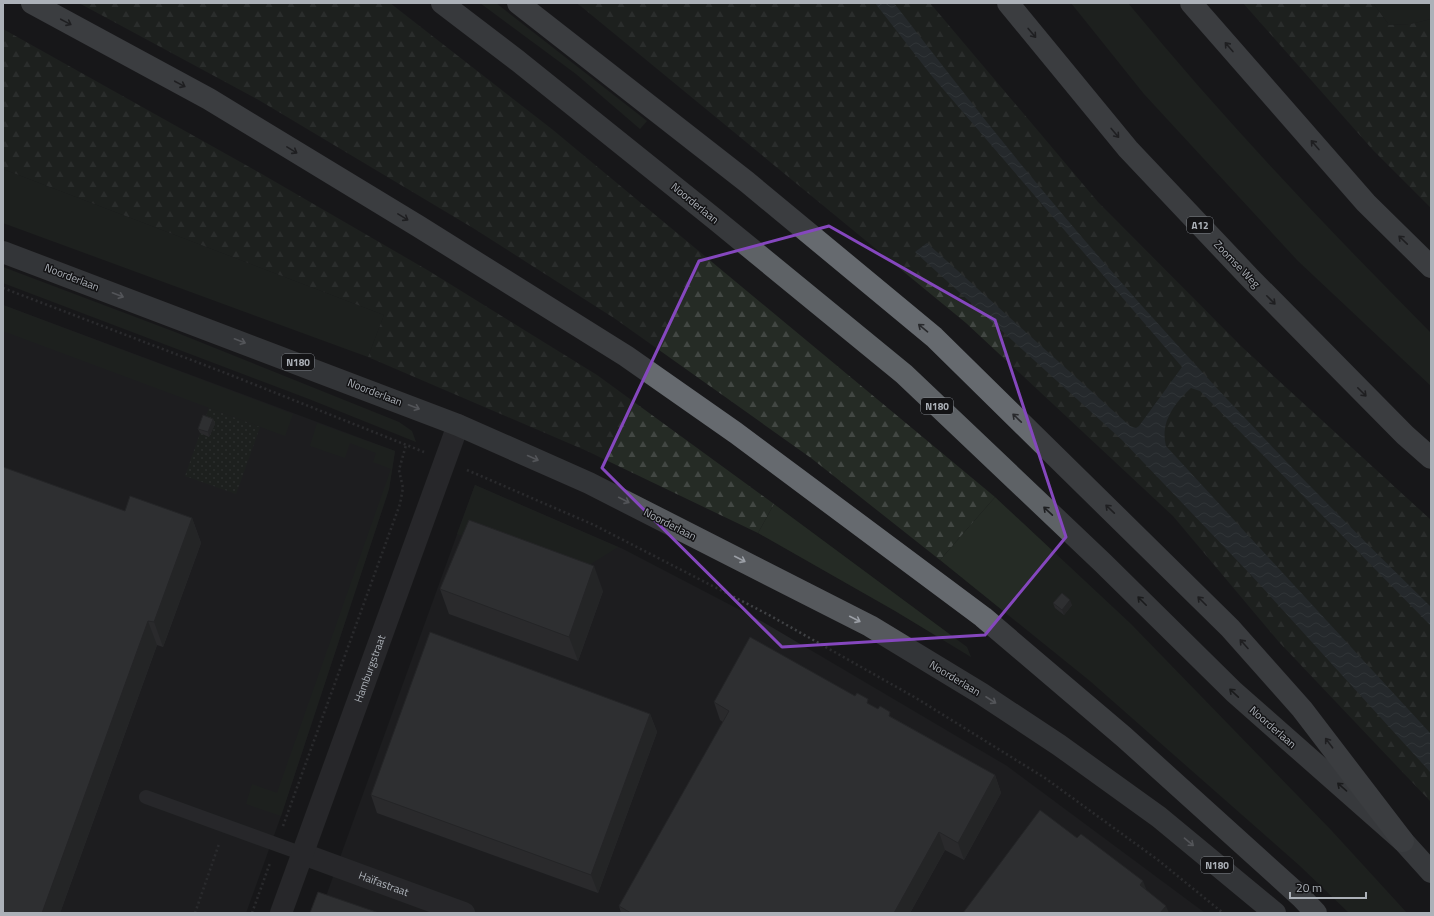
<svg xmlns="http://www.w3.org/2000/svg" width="1434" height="916" font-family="'Titillium Web',sans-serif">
	<defs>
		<pattern id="forest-firs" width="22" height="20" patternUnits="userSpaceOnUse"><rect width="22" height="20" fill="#252b25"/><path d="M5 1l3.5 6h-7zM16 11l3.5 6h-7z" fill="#424743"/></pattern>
		<pattern id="park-dots" width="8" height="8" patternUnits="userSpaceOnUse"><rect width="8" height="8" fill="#252b25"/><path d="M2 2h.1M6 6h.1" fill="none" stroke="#424743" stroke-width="1.8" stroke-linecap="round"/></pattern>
		<pattern id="water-waves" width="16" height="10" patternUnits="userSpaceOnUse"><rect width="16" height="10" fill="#353f43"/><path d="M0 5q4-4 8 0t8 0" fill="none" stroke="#50585c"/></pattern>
	</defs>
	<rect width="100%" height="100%" fill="#18181a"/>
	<g fill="#242527">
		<polygon points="3,305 395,451 389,489 281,816 246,913 3,913"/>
		<polygon points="475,485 623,549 763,622 1007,766 1205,913 320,913"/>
	</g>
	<g fill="#252b25">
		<polygon points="480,3 496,3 647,121 640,129 576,74"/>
		<path d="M 1071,3 L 1128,3 C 1223,119 1326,227 1431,333 L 1431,386 L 1298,261 L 1144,94 Z"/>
		<polygon points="1373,3 1431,3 1431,19 1411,24 1389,25"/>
		<polygon points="3,169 384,315 368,357 3,223"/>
		<polygon points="3,267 175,332 399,422 412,431 416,442 309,399 3,283"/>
		<polygon points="3,305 293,414 285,436 3,331"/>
		<polygon points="317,423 395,451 389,489 281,816 246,804 252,784 277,793 391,469 373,462 376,453 350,443 345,458 310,446"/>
		<polygon points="475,485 618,547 573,575 457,534"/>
		<polygon points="995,497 1131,624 1331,830 1407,913 1349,913 1300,866 1090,681 940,560"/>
		<polygon points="774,504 967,647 971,657 895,611 758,533"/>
	</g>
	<g fill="url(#forest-firs)">
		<polygon points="79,3 390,3 553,130 995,497 940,560 811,458 614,318 473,228 257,99"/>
		<polygon points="577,3 930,3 1098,202 1242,347 1431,520 1431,802 1279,642 1173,516 966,323"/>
		<polygon points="1243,3 1373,3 1389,25 1411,24 1431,19 1431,208 1373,150"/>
		<polygon points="3,29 260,173 429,271 597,375 774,504 758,533 587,451 368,357 384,315 3,169"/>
	</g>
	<polygon fill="url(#park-dots)" points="209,408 260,427 236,494 185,476"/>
	<path fill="url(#water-waves)" d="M 875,3 L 894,3 C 937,58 980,115 1025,169 C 1151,323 1289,468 1431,607 L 1431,626 L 1200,391 L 1191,388 C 1174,404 1160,422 1166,446 L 1431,734 L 1431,773 L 1251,575 L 1122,440 L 915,252 L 927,243 L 1130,426 L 1136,428 L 1139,426 L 1182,367 L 931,75 Z"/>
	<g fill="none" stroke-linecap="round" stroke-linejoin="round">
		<g stroke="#404245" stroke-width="2.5" stroke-dasharray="2 3" stroke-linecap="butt">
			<polyline points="3,288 228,374 424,452"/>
			<polyline points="467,470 594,525 769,615 916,698 1045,778 1158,860 1223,913"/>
			<polyline points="283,826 400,504 403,488 399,470 406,445"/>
			<polyline points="195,913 219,844"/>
			<polyline points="252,913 270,863"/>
		</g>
		<polyline stroke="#3a3b3e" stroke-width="14" points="146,797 303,854"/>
		<g stroke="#3a3b3e" stroke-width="22">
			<path id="s1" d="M 303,854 L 464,913"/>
			<path id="s2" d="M 281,913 L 458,425"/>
		</g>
		<polyline stroke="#56595d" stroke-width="22" points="3,252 458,425 589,483 870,626 982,694 1059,745 1159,817 1275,913"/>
		<polyline stroke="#5e6266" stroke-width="22" points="442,3 518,61 716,220 904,374 1103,563 1234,692 1403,841 1431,872"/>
		<g stroke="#666a6f" stroke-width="22">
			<polyline points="32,3 209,99 418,226 626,356 736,433 983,617 1124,737 1301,897 1316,913"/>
			<polyline points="518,3 747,182 934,337 1230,628 1302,709 1403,841"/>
			<polyline points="1008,3 1128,149 1250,278 1405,435 1431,458"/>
			<polyline points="1191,3 1366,203 1431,267"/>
		</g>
	</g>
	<g fill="#404144">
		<polygon points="213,419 215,424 209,437 200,433 198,429"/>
		<polygon points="125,511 192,518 201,543 163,647 157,645 60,913"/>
		<polygon points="440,589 603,591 578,661 449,614"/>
		<polygon points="1053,603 1072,605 1064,615 1055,608"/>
		<polygon points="714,702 870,705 995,775 1001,793 964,860 945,850 910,913 621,913 619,906 723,722 720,720"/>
		<polygon points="650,714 657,732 598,893 377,813 371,795"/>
	</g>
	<g fill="#343537">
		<polygon points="213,419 215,424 209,437 208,432"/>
		<polygon points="192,518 201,543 163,647 154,622"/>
		<polygon points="594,566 603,591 578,661 569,637"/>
		<polygon points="1070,600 1072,605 1064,615 1062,610"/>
		<polygon points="148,621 157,645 60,913 42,913"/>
		<polygon points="650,714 657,732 598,893 591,875"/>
		<polygon points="995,775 1001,793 964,860 958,843"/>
		<polygon points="939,832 945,850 910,913 894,913"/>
		<polygon points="1143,881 1150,899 1140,885"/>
		<polygon points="1166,906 1169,913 1160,913"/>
	</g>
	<g fill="#4a4c4f" stroke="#343537">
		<polygon points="203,415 213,419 208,432 198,429"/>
		<polygon points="3,467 125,511 130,496 192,518 154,622 148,621 42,913 3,913"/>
		<polygon points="469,520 594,566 569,637 440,589"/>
		<polygon points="1062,593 1070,600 1062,610 1053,603"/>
		<polygon points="430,632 650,714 591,875 371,795"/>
		<polygon points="750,637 855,696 857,693 868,699 867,703 878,709 880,706 890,712 889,716 995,775 958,843 939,832 894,913 631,913 619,906 729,711 714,702"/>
		<polygon points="1040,810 1077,838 1081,834 1143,881 1140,885 1166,906 1160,913 963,913"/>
		<polygon points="318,892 379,913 310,913"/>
	</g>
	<defs><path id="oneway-shaft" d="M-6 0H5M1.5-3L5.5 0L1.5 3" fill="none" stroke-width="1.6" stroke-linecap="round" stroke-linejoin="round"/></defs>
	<g stroke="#28292c">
		<use href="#oneway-shaft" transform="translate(66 22) rotate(28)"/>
		<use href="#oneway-shaft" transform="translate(1032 33) rotate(50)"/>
		<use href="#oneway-shaft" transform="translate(1229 47) rotate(-131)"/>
		<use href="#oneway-shaft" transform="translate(180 84) rotate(28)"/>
		<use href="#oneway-shaft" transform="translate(1115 133) rotate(50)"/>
		<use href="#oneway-shaft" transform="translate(1315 145) rotate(-131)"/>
		<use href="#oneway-shaft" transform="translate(292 150) rotate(31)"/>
		<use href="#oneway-shaft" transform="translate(403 217) rotate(31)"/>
		<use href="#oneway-shaft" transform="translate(1403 240) rotate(-136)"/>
		<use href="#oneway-shaft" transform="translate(1271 300) rotate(45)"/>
		<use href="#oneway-shaft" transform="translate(923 328) rotate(-140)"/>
		<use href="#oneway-shaft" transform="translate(1362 392) rotate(45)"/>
		<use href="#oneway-shaft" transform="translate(1017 418) rotate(-136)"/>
		<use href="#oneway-shaft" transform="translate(1110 509) rotate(-136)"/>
		<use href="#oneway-shaft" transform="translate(1202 601) rotate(-135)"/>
		<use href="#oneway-shaft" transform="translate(1244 644) rotate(-132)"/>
		<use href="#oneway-shaft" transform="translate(1329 743) rotate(-127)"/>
	</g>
	<g stroke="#9b9fa6">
		<use href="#oneway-shaft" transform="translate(118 295) rotate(21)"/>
		<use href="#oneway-shaft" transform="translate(240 341) rotate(21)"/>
		<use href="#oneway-shaft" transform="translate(414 407) rotate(21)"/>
		<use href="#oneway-shaft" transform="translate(533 458) rotate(24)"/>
		<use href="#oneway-shaft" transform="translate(624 500) rotate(27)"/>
		<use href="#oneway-shaft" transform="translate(740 559) rotate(27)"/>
		<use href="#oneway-shaft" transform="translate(855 619) rotate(27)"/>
		<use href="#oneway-shaft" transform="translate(991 700) rotate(33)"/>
		<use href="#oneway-shaft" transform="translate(1189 842) rotate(40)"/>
	</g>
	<g stroke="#1e1f21">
		<use href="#oneway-shaft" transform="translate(1048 511) rotate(-137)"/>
		<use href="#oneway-shaft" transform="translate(1142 601) rotate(-135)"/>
		<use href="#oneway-shaft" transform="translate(1234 693) rotate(-137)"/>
		<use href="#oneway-shaft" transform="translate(1342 787) rotate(-139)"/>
	</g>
	<path d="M0 0H1434V916H0ZM 829,226 L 995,320 L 1066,537 L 985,635 L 782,647 L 602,468 L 699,261 Z" fill="#18181a" fill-opacity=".55" fill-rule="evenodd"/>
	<path fill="none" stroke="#8547be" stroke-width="3" stroke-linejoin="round" d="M 829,226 L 995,320 L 1066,537 L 985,635 L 782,647 L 602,468 L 699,261 Z"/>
	<g text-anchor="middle" stroke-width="3" stroke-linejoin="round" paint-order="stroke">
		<g fill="#131315" stroke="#7e8287" stroke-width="1">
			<rect x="1187" y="217" width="26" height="16" rx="3"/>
			<rect x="282" y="354" width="32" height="16" rx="3"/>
			<rect x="921" y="398" width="32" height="16" rx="3"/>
			<rect x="1201" y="857" width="32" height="16" rx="3"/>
		</g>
		<g font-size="10" font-weight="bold" fill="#acb1b8">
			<text x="1200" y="229">A12</text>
			<text x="298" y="366">N180</text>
			<text x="937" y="410">N180</text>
			<text x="1217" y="869">N180</text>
		</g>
		<g font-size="11" fill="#acb1b8" stroke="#131315">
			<text transform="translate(695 203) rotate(39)" y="4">Noorderlaan</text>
			<text transform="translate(1237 264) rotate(46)" y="4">Zoomse Weg</text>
			<text transform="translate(72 277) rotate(21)" y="4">Noorderlaan</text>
			<text transform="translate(375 392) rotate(21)" y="4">Noorderlaan</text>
			<text transform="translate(670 524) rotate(27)" y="4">Noorderlaan</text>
			<text dy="4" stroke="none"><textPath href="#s2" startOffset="260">Hamburgstraat</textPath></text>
			<text transform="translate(955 678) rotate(31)" y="4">Noorderlaan</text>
			<text transform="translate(1273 727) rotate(41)" y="4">Noorderlaan</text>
			<text dy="4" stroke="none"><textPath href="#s1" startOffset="86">Haïfastraat</textPath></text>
		</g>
	</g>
	<rect width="1434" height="916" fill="none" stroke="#acb1b8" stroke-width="8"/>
	<path d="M1290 892v6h76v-6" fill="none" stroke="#acb1b8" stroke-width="2"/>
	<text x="1296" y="892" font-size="12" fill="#acb1b8" stroke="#131315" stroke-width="3" paint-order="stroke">20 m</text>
</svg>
